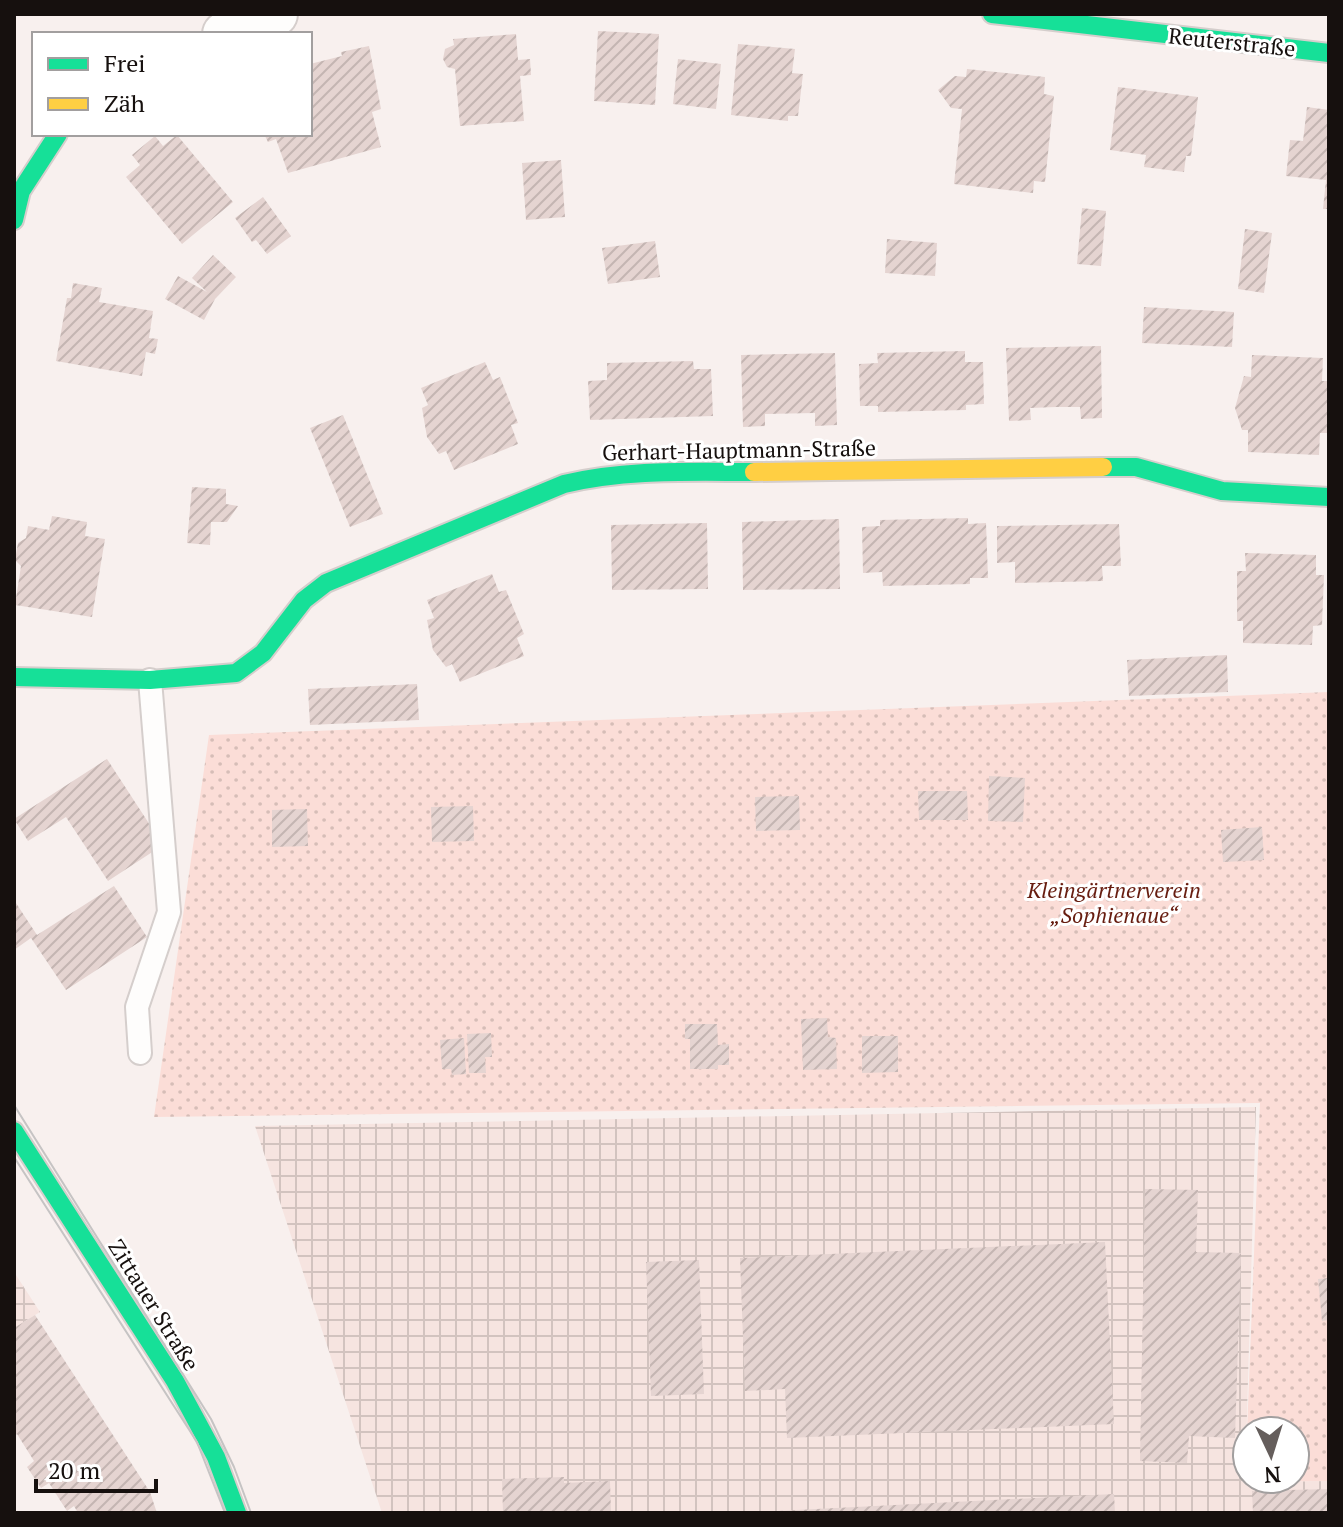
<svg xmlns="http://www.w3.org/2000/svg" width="1343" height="1527" font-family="'PT Serif',serif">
	<defs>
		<pattern id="industrial-grid" width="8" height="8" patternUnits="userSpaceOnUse" patternTransform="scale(2)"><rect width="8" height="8" fill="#f6e4e0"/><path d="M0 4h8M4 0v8" fill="none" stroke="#d2c3bf"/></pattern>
		<pattern id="green-dots" width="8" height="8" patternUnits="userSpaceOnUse" patternTransform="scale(2)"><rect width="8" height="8" fill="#fbddd7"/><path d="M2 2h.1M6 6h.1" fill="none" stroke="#d6bdb7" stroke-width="1.8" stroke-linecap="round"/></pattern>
		<pattern id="building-hatch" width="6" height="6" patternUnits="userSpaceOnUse" patternTransform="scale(2)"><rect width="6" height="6" fill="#e5d4d1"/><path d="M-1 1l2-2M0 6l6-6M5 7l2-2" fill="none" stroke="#c4b5b2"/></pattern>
	</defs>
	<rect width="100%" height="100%" fill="#f8f0ee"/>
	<g fill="url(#industrial-grid)">
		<polygon points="1256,1107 1245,1482 1329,1481 1329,1513 382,1513 255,1126"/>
		<polygon points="14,1272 40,1312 14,1328"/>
	</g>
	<path fill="url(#green-dots)" fill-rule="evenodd" d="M 1329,692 L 1329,1481 L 1245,1482 L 1260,1103 L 154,1117 L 209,735 ZM 1247,1431 L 1295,1431 L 1295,1479 L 1247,1479 Z"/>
	<g fill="url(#building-hatch)">
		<polygon points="598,31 659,34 655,105 594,101"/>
		<polygon points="516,34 518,60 530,59 531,75 520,76 524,121 460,126 455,69 447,67 443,59 445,49 454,45 453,39"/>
		<polygon points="738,44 795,49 792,73 803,74 798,116 788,116 788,121 731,115"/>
		<polygon points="369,46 381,109 372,112 381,147 288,173 276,139 268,142 264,134 310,134 310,64 342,56 341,52"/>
		<polygon points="678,59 721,64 716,109 673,104"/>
		<polygon points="967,69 1045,77 1044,94 1054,96 1045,182 1034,181 1033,193 954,184 962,109 951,108 938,90 955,76 966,77"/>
		<polygon points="1118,87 1198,97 1191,156 1186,156 1184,172 1144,167 1146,155 1110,150"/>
		<polygon points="1307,107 1329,110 1329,209 1323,209 1326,180 1286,176 1290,140 1303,141"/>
		<polygon points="177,135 233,202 182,244 126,177 140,165 132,155 155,136 163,146"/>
		<polygon points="561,160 565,217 526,220 522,163"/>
		<polygon points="263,197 291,236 267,254 256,240 252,242 235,218"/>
		<polygon points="1082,208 1106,211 1101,266 1077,264"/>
		<polygon points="1245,229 1272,233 1264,293 1238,289"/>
		<polygon points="887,239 937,243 935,276 885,273"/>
		<polygon points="655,241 660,277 608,284 602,248"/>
		<polygon points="213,255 236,277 215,299 204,320 165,299 178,276 207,292 192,278"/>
		<polygon points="73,283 102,288 99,302 153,311 149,338 158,339 155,354 146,352 142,376 56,361 67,298 71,298"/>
		<polygon points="1144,307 1234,312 1232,347 1142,343"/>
		<polygon points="1101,346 1102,418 1081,419 1080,407 1056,407 1030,408 1031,420 1009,421 1006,348"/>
		<polygon points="965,351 965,362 983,362 984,404 966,405 966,410 878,412 878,406 860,406 859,364 878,363 877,353"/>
		<polygon points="835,353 837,425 815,426 815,413 765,414 765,426 743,427 741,355"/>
		<polygon points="1252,355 1323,358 1322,381 1329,381 1329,414 1328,433 1320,433 1319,455 1248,452 1248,430 1242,430 1235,408 1244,376 1251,377"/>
		<polygon points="693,361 694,369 711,369 713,416 590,420 588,381 607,380 607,363"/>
		<polygon points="485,362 493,380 500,377 518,423 511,425 518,444 454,470 446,451 439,454 427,437 422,408 428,405 421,388"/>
		<polygon points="343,415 383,514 350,527 310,428"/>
		<polygon points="192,487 226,489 226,504 238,506 227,522 211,522 210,545 187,543"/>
		<polygon points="52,516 87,522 85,536 105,539 92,617 15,605 21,566 15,560 18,543 26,538 28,526 49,530"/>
		<polygon points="968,518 968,524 986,523 988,578 970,578 970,584 883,586 882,572 863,573 862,527 880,526 880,520"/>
		<polygon points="839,519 840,589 743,590 742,522"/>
		<polygon points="707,523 708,589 612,590 611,525"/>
		<polygon points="1119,524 1121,566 1102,566 1103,581 1015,583 1015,562 997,563 997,526"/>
		<polygon points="1245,553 1316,555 1316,575 1324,575 1322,625 1313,626 1312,645 1243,643 1243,621 1237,621 1237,571 1246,571"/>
		<polygon points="492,574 499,592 506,590 524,634 517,638 524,656 460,682 452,664 446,667 433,650 427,620 434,618 427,600"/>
		<polygon points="1227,655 1228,692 1129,696 1127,660"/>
		<polygon points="417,684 419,720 310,725 308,689"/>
		<polygon points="107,759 163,845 108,881 66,817 28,841 14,819"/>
		<polygon points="989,776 1025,778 1023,822 988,821"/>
		<polygon points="918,791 967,791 968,820 919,820"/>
		<polygon points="799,796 800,830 756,831 755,797"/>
		<polygon points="473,806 474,841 432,842 431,807"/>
		<polygon points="307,809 308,846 272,847 272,810"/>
		<polygon points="1262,827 1264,860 1223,862 1221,830"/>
		<polygon points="114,886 147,937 66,990 31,938 14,950 14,900 37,935"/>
		<polygon points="827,1018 828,1037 836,1038 837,1069 803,1070 801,1019"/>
		<polygon points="685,1024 717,1024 718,1045 729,1044 729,1065 718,1065 718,1069 690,1069 690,1039 685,1039"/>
		<polygon points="491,1033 492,1057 485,1057 486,1073 469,1073 467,1034"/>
		<polygon points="862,1036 898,1036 898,1072 862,1073"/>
		<polygon points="464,1038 466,1074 452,1075 451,1069 442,1069 440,1040"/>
		<polygon points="1145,1189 1198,1190 1196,1252 1241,1253 1235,1438 1189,1436 1187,1463 1140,1461"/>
		<polygon points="1105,1242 1114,1424 787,1438 785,1389 745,1391 740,1258"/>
		<polygon points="699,1260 704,1394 651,1396 646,1262"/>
		<polygon points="1329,1278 1329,1320 1322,1321 1318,1279"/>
		<polygon points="35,1315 150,1492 157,1513 78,1513 74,1506 67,1511 49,1483 41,1488 27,1467 34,1461 17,1434 14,1436 14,1328"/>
		<polygon points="564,1477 564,1483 610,1481 611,1513 503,1513 502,1479"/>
		<polygon points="1329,1489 1329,1513 1253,1513 1252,1491"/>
		<polygon points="1114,1494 1115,1513 777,1513 777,1511"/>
	</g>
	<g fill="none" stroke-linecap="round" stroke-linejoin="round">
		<g stroke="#d5cecc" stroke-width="26">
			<polyline id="lane" points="140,1053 137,1007 169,912 150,680"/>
		</g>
		<g stroke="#d5cecc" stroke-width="48">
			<polyline id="street" points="225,34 275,14"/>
		</g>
		<g stroke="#d5cecc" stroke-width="22">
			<g id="fast">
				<polyline points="992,14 1329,53"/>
				<polyline points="14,220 21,191 58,134"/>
				<polyline points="1103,467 1136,467 1222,491 1329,497"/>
				<path d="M 14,677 L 150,680 L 236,673 L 263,653 L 304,600 L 326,583 L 564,484 C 626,469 690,472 754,472"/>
				<polyline points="14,1131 175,1381 216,1457 237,1513"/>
			</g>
		</g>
		<g stroke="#d5cecc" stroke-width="22">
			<polyline id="slow" points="754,472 1103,467"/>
		</g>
		<use href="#lane" stroke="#fefdfc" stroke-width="22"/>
		<use href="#street" stroke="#fefdfc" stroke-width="44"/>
		<use href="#fast" stroke="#16e098" stroke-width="18"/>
		<use href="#slow" stroke="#ffcf43" stroke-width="18"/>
		<g stroke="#c6c4c4" stroke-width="2">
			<polyline points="14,1105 211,1419 234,1467 251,1513"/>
			<polyline points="14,1157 197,1442 225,1513"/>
		</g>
	</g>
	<g text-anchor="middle" stroke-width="6" stroke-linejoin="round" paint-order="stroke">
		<g font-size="22" fill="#16100e" stroke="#fff">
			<text transform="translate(1232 42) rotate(6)" y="8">Reuterstraße</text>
			<text transform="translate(739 450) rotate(-1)" y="8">Gerhart-Hauptmann-Straße</text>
			<text transform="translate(154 1305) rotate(58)" y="8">Zittauer Straße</text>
		</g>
		<g font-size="22" font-style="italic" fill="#671d10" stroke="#fff">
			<text x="1114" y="898">Kleingärtnerverein<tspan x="1114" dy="25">„Sophienaue“</tspan></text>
		</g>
	</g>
	<rect width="1343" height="1527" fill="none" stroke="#16100e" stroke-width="32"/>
	<rect x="32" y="32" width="280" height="104" fill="#ffffff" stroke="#a29f9f" stroke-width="2"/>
	<rect x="48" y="58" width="40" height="12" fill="#16e098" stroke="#a29f9f" stroke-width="2"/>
	<text x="104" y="72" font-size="24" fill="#16100e">Frei</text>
	<rect x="48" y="98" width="40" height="12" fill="#ffcf43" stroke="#a29f9f" stroke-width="2"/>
	<text x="104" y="112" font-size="24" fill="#16100e">Zäh</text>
	<g transform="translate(1271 1455) rotate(176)"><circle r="38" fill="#ffffff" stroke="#a29f9f" stroke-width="2"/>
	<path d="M0-6L14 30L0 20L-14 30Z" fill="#655e5c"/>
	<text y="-12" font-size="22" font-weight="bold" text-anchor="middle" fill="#16100e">N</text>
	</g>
	<path d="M36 1479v12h120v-12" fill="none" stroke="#16100e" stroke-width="4"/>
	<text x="48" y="1479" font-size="24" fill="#16100e" stroke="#ffffff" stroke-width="6" paint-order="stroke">20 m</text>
</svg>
